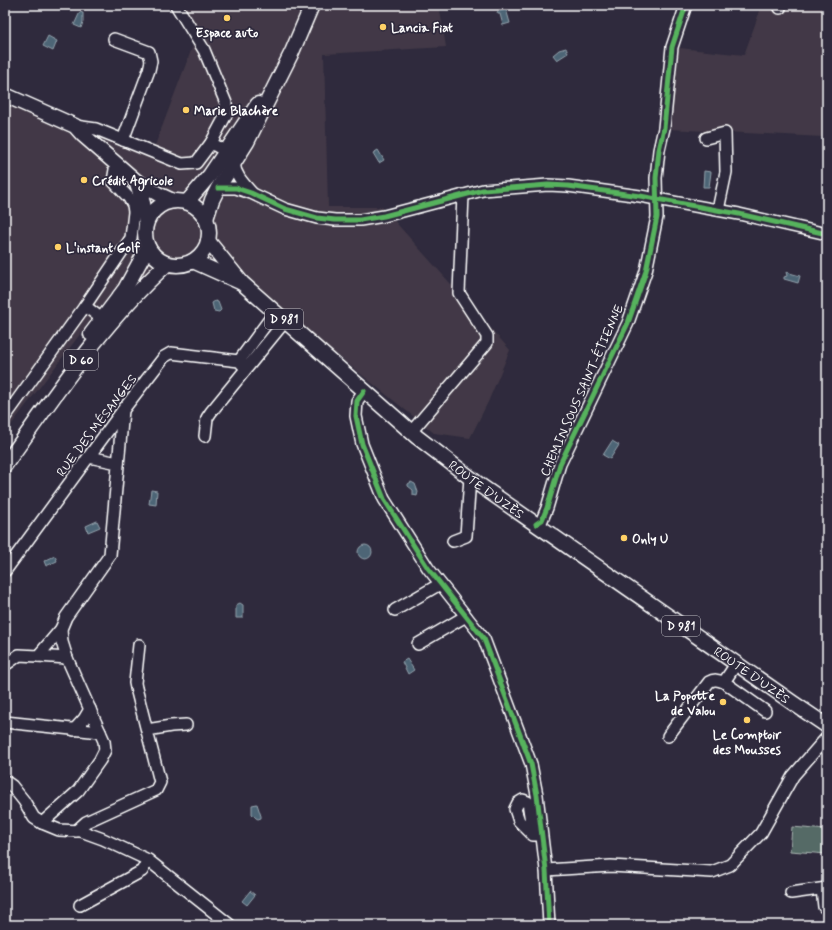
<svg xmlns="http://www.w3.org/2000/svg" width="832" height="930" font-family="Mynerve,sans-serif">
	<rect width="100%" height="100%" fill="#2f2a3d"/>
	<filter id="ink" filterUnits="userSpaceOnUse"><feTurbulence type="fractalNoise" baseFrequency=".025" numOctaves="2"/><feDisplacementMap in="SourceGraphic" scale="8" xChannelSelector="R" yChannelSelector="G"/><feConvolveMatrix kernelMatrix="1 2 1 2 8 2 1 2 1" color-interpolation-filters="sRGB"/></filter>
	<g filter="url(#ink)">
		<g fill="#423946">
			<polygon points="179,5 439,5 446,47 324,54 328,207 382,207 510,350 488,402 470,438 434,433 306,330 216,261 190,271 167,275 125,275 5,433 5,100 154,148 197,35"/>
			<polygon points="762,5 827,5 827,149 825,149 823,137 669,129 679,48 744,55"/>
		</g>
		<polygon fill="#556b66" stroke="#aab5b2" points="792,827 827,830 827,854 790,851"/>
		<g fill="#4d6576" stroke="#94a3ad">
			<polygon points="506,9 510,23 503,25 500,14 498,14 497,12"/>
			<polygon points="80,12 83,13 83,22 81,28 74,25"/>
			<polygon points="48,36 57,41 53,51 43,46"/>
			<polygon points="566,48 568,53 557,60 553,55 559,50"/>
			<polygon points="378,150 384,160 379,163 373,153"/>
			<polygon points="704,171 711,172 709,187 703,187"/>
			<polygon points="786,272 800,276 798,283 784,279 784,277 787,276"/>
			<polygon points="215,301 218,302 221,310 219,312 214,311 212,303"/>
			<polygon points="612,441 619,445 610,459 603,455"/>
			<polygon points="411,482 415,484 418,492 417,496 413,495 413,490 408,486 408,484"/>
			<polygon points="151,490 157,491 156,505 149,504"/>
			<polygon points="97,521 100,527 88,532 86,526"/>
			<circle cx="365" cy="552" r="7"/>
			<polygon points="55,556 57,561 46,566 44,561"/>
			<polygon points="240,603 243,605 243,618 236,618 236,605"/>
			<polygon points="407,659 414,670 408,674 402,662"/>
			<polygon points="257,804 261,816 261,818 258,819 256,818 252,814 252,805"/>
			<polygon points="250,891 255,895 247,905 242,901"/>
		</g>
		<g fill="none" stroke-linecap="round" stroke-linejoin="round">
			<g stroke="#fff" stroke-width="14">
				<g id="minor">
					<polyline points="176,5 204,50 226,103 226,115 211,143"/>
					<polyline points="780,8 780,5"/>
					<polyline points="114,39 149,52 151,61 149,70 123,140"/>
					<polyline points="75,126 96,129 182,164 196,163 211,143 227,152"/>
					<polyline points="706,138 725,133 726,172 718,210"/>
					<path d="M 234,163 C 235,175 243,183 251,192"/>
					<polyline points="218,188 236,188 251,193 285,209 317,218 335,220 360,220 384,216 483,190 548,185 568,186 640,196 739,214 827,234"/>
					<polyline points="85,306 131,238 134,212 133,205 129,198 113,181 116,164"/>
					<polyline points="239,361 275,312"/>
					<polyline points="364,391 357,401 356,416 362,444 384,499 428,568 484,639 531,764 537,795 546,870 549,925"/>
					<polyline points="5,417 85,306 102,319"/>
					<polyline points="411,432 487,343 487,336 459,293 463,195"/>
					<polyline points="205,436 207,418 211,412 286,320"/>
					<polyline points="89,457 118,463"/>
					<polyline points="536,524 542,520 547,508 560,464 628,323 646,271 657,217 656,178 659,150 664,128 672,47 686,5"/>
					<polyline points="453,541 466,536 470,477"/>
					<polyline points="5,571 123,410 164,357 171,353 239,361 246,368"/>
					<polyline points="395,610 440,584"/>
					<polyline points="418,644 466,616"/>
					<polyline points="38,656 67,658"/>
					<polyline points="8,663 19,655 38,656 61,629"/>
					<polyline points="736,664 724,682 765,711"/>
					<polyline points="5,722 100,732"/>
					<polyline points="74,730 84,719 90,709"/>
					<polyline points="147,730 171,726 186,725"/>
					<path d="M 668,736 L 709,682 C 714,679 718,680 724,682"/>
					<polyline points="5,781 12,786 24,801 34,818 42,823 59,830 81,831 103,839 148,860 230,925"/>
					<polyline points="42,823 78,791 100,760 105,750 104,741 67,658 62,642 61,629 66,617 110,555 123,410"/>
					<polyline points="76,831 86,822 156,790 160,782 136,688 135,683 139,645"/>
					<polyline points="533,835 519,821 515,809 518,803 523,800 528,802 533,835 541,835"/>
					<polyline points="546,870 611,866 712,872 730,865 761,833 793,776 827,737"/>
					<polyline points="822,889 824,907"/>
					<polyline points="791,893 827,888"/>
					<polyline points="80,905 142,871 148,860"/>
				</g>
			</g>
			<g stroke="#fff" stroke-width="17">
				<g id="major">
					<polyline points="5,95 75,126 83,135 136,181 158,194 173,201"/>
					<polyline points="136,181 143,203 146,222"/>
					<circle cx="177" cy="233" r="32"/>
					<polyline points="187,202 210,175 258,104"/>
					<polyline points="206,219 212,200 218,188 247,142 292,52 312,5"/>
					<path id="s1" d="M 208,241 L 242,283 L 417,437 L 481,486 L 793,703 L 827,726"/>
					<polyline points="193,261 240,282"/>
					<polyline points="91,334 125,289 148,247"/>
					<path d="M 5,465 C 55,395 103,322 167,264"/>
				</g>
			</g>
			<use href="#minor" stroke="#2f2a3d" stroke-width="11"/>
			<use href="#major" stroke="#2f2a3d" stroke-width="14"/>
			<g stroke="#2f2a3d" stroke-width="8">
				<g id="cycleway">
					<polyline points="218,188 236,188 251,193 285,209 317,218 335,220 360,220 384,216 483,190 548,185 568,186 640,196 739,214 827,234"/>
					<polyline points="364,391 357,401 356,416 362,444 384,499 428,568 484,639 531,764 537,795 546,870 549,925"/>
					<polyline points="536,524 542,520 547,508 560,464 628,323 646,271 657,217 656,178 659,150 664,128 672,47 686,5"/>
				</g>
			</g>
			<use href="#cycleway" stroke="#56b35d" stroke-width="5"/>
		</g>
	</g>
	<g fill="#ffd166" stroke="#2f2a3d" stroke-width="1.5">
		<circle cx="227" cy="18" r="4"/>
		<circle cx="383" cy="27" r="4"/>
		<circle cx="186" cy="110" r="4"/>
		<circle cx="84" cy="180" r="4"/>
		<circle cx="58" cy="247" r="4"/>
		<circle cx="624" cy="538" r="4"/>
		<circle cx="723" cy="702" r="4"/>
		<circle cx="747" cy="720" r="4"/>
	</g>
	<g text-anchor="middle" stroke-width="3.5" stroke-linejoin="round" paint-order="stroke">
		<g fill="#2f2a3d" stroke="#c1bfc5" stroke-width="1">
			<rect x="265" y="309" width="38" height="20" rx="3"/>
			<rect x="64" y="350" width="34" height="20" rx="3"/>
			<rect x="662" y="616" width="38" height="20" rx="3"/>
		</g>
		<g font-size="12" font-weight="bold" fill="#fff">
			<text x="284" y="323">D 981</text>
			<text x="81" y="364">D 60</text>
			<text x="681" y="630">D 981</text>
		</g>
		<g font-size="13" font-weight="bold" fill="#fff" stroke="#2f2a3d" text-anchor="start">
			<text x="391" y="32">Lancia Fiat</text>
			<text x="227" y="37" text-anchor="middle">Espace auto</text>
			<text x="194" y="115">Marie Blachère</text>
			<text x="92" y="185">Crédit Agricole</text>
			<text x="66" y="252">L'instant Golf</text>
			<text x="632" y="543">Only U</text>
			<text x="715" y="700" text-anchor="end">La Popotte<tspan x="715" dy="15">de Valou</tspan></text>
			<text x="747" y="739" text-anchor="middle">Le Comptoir<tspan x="747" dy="15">des Mousses</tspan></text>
		</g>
		<g font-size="13" fill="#fff" stroke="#2f2a3d">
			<text transform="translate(581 390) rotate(-66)" y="5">CHEMIN SOUS SAINT-ÉTIENNE</text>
			<text transform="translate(96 425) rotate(-53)" y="5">RUE DES MÉSANGES</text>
			<text dy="5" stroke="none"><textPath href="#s1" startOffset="374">ROUTE D'UZÈS</textPath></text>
			<text dy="5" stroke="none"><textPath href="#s1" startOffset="698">ROUTE D'UZÈS</textPath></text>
		</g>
	</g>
	<rect width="832" height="930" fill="none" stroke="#2f2a3d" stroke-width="20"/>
	<rect x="10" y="10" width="812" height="910" fill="none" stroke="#fff" stroke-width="1.5" filter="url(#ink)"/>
</svg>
